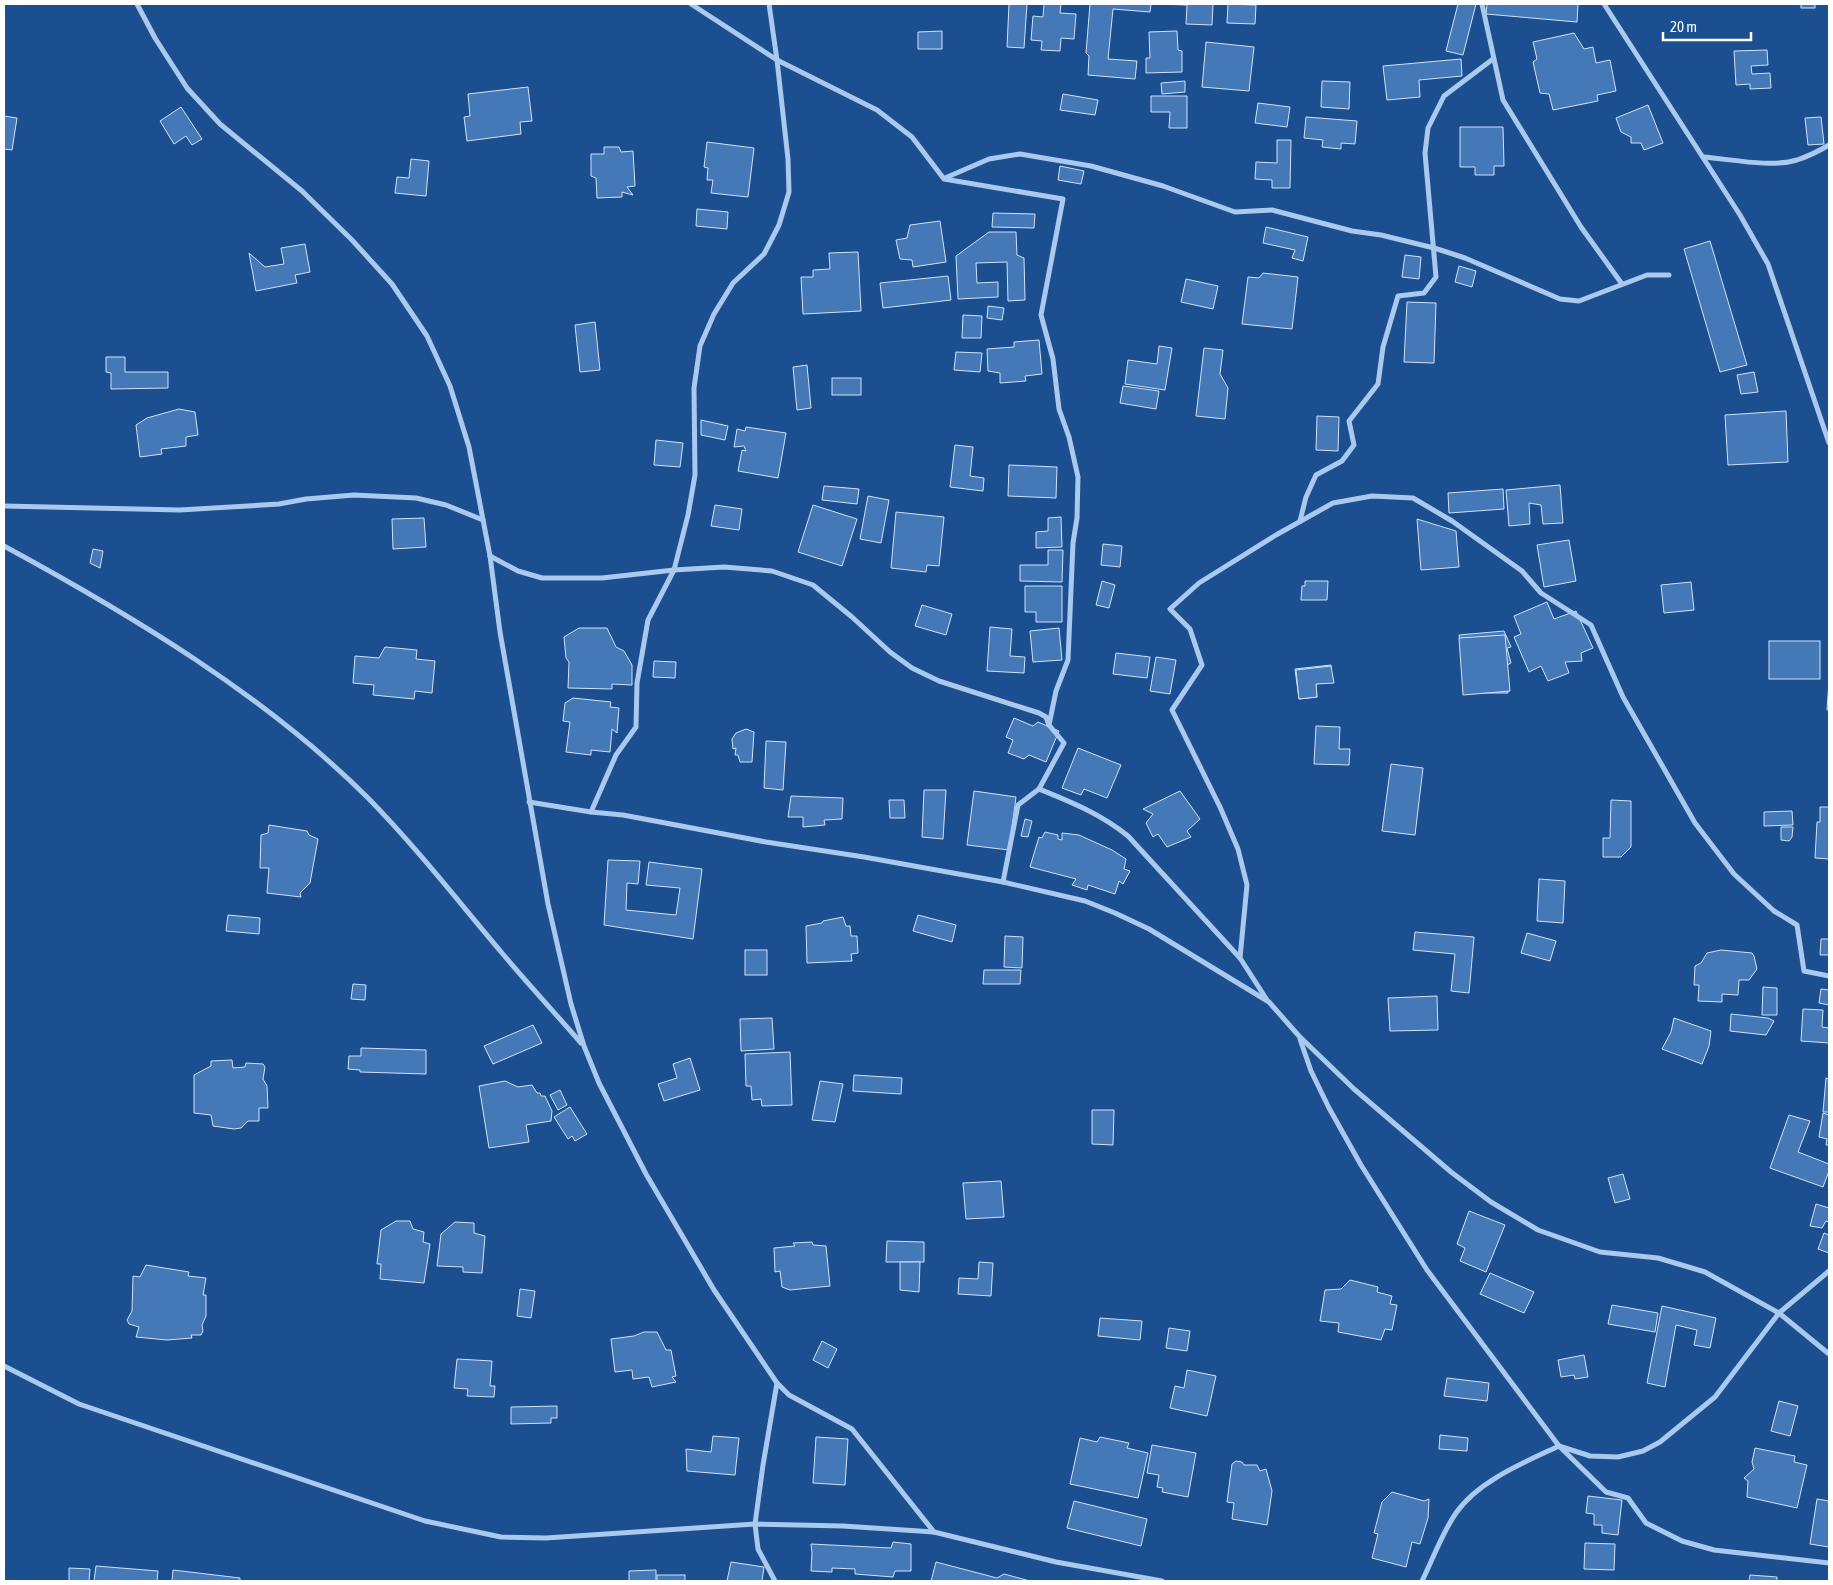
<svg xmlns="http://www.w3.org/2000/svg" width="1833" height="1585" font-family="'Asap Condensed',sans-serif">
	<rect width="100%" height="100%" fill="#1b4f8f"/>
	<g fill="#4478b7" stroke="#cfe3fa">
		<polygon points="1009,4 1027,4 1024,48 1007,47"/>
		<polygon points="1044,4 1061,4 1060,13 1076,14 1074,39 1061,38 1060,51 1041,50 1042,41 1031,40 1033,16 1043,17"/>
		<polygon points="1090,4 1151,4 1150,12 1113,9 1108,59 1137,61 1135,79 1088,75 1089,56 1086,53"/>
		<polygon points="1157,4 1213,4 1212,25 1186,24 1187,5"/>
		<polygon points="1228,4 1256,5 1255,24 1227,23"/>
		<polygon points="1458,4 1476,4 1463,55 1446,51"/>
		<polygon points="1487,4 1578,4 1577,22 1486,14"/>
		<rect x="1801" y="4" width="14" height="4"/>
		<polygon points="942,31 942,49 918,49 918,32"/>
		<polygon points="1177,31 1178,50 1182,51 1182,72 1146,73 1146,58 1150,58 1149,32"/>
		<polygon points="1574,33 1584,49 1593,47 1596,63 1610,60 1616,91 1597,95 1598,101 1553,110 1549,94 1540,93 1533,62 1537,59 1533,42"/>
		<polygon points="1206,42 1254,47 1249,91 1202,87"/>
		<polygon points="1767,50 1768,65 1751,66 1752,74 1770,73 1771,88 1750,89 1750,84 1736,85 1734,51"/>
		<polygon points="1461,59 1462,76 1419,80 1420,97 1387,100 1383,66"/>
		<polygon points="1185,81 1185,92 1162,94 1161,83"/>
		<polygon points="1322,81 1350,82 1349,109 1321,107"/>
		<polygon points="528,87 532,121 520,122 521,134 467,141 464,117 470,116 468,94"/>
		<polygon points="1063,94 1098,100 1095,115 1060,110"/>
		<polygon points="1151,96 1187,96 1187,128 1169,128 1170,112 1151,112"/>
		<polygon points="1258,103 1290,107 1287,127 1255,123"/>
		<polygon points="1648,105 1663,143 1644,150 1641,143 1631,143 1631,137 1621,132 1616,118"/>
		<polygon points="181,107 202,139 192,145 186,136 174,144 160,121"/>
		<polygon points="4,116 17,118 12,150 4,149"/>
		<polygon points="1306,117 1357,121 1355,144 1341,143 1341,149 1322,147 1323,140 1304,138"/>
		<polygon points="1821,117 1824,144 1808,145 1805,118"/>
		<polygon points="1460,127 1503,127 1504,166 1494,166 1494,175 1475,175 1475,167 1460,167"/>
		<polygon points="1277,140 1291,140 1290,188 1272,188 1272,180 1255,179 1256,162 1277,163"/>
		<polygon points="707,142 754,148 748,197 711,193 713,180 707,180 708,168 704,167"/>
		<polygon points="604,147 619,147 621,152 633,151 635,186 627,187 633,195 622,192 622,197 597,198 596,178 591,176 591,154 604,154"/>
		<polygon points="411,159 429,161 426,196 395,193 397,177 409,178"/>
		<polygon points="1060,166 1084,171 1081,184 1058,180"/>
		<polygon points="697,209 728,212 727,229 696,226"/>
		<polygon points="993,213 1035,214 1034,228 992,227"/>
		<polygon points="940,221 946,262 913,267 912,260 900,259 896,240 907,238 910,225"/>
		<polygon points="1266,227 1308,237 1303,261 1292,258 1295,250 1263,243"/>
		<polygon points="989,232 1016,232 1017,255 1024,258 1025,300 1008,301 1007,262 976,263 977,283 998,282 998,297 958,299 956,256"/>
		<polygon points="1710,241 1747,365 1720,372 1684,249"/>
		<polygon points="305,244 310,272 295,275 297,283 256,291 249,253 265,267 284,264 281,248"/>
		<polygon points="858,252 861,311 803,314 801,277 813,277 813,270 830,269 829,253"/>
		<polygon points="1405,255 1421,257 1419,279 1402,277"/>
		<polygon points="1459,266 1476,271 1472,287 1455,282"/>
		<polygon points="1263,273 1298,277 1292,329 1242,324 1248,277 1259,278"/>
		<polygon points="948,276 951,300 883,308 880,283"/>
		<polygon points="1186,279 1218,286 1213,309 1181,302"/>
		<polygon points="1407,302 1436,303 1434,363 1404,362"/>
		<polygon points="988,306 1004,308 1002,320 987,318"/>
		<polygon points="963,315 982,316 981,338 962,338"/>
		<polygon points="595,322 600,370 580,372 575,325"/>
		<polygon points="1039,340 1042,374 1025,376 1026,381 1000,383 1000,373 988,371 987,349 1014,347 1014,342"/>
		<polygon points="1159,346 1172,348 1165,390 1125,384 1128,360 1157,364"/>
		<polygon points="1204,348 1223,350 1220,374 1228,388 1225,419 1196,416"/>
		<polygon points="956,352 982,353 980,372 954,370"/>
		<polygon points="106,357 125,357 125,372 168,372 168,388 111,389 111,373 106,372"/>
		<polygon points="807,365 811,408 797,410 793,367"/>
		<polygon points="1754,372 1758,392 1741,394 1737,375"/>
		<rect x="832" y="378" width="29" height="17"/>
		<polygon points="1123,386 1159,391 1156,409 1120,403"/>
		<polygon points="179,409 195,412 198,435 186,437 186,446 161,449 162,454 140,457 136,425 147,418"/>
		<polygon points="1786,411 1788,462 1728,465 1725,415"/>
		<polygon points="1317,416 1339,417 1338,451 1316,450"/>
		<polygon points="701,420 728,426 725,440 701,435"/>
		<polygon points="746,427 786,433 778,478 738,471 742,450 746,451 744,446 734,447 737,429 745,431"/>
		<polygon points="656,440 683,443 680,467 654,465"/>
		<polygon points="955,445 973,447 970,476 984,478 983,491 950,487"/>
		<polygon points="1009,465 1057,467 1056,498 1008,496"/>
		<polygon points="1560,485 1563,523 1543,524 1541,505 1529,503 1530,524 1509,526 1506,490"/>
		<polygon points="824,486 859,489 857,504 822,500"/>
		<polygon points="1503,489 1504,509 1449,513 1448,493"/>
		<polygon points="868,496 889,500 881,543 860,539"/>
		<polygon points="715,505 742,509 739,530 711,526"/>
		<polygon points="813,505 857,519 842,566 798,552"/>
		<polygon points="896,512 944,517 939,566 927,565 926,572 891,568"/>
		<polygon points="1061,517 1062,547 1036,548 1036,532 1048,531 1048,518"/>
		<polygon points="424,518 426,547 393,549 392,519"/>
		<polygon points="1417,519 1456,531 1459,567 1421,570"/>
		<polygon points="1569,540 1576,581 1544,587 1537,545"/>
		<polygon points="1103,544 1122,546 1120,567 1101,565"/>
		<polygon points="93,549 103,551 100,568 90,563"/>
		<polygon points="1048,550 1063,550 1062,582 1020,581 1020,565 1048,565"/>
		<polygon points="1102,581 1115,585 1109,608 1096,605"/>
		<polygon points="1305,581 1328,581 1327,600 1301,600 1302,586 1305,586"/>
		<polygon points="1691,582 1694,610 1664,613 1661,585"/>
		<polygon points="1025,586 1062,586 1062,622 1036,622 1036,612 1025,612"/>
		<polygon points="1547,602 1554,619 1576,611 1593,648 1581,653 1582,661 1565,662 1569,673 1548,681 1541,666 1529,672 1514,637 1521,634 1514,616"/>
		<polygon points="922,605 952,614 946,635 915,626"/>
		<polygon points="990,627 1012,629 1010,656 1025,657 1024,673 987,671"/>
		<polygon points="579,628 607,628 616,647 624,651 632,665 632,685 612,684 612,689 568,688 569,662 566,658 564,637"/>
		<polygon points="1059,628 1062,660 1033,662 1030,631"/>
		<polygon points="1504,631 1511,647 1507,648 1511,663 1507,665 1508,693 1479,693 1477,690 1466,691 1459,635"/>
		<polygon points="1505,635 1510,691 1463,695 1459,638"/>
		<rect x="1769" y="641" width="51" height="38"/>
		<polygon points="385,647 417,650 416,659 435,661 432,693 415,691 414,699 373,695 374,685 353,683 355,656 379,658"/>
		<polygon points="1116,653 1150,657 1147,678 1113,674"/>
		<polygon points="1156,657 1176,660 1170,694 1150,691"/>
		<polygon points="654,661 676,662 675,678 653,677"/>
		<polygon points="1331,665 1332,682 1316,684 1317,697 1299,699 1295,669"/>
		<polygon points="1331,666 1334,683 1316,684 1317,697 1299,699 1296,670"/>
		<polygon points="1829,681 1829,710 1827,710"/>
		<polygon points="573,698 611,702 610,707 619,708 617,733 612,729 610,752 591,750 591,755 566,752 570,722 563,721 565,703"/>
		<polygon points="1014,718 1033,726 1038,722 1059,731 1046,762 1029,755 1024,759 1008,753 1013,740 1006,737"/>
		<polygon points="1316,726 1340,727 1339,749 1350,749 1349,765 1314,764"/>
		<polygon points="746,729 754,732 752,762 740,762 738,755 735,755 736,748 733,749 732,739 736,733"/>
		<polygon points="766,741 786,742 783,790 764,788"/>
		<polygon points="1078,748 1121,765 1107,798 1084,789 1081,795 1062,788"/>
		<polygon points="1391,764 1423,768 1415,835 1382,831"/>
		<polygon points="924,790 946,790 943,839 922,837"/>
		<polygon points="974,791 1016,797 1009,850 967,845"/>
		<polygon points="1180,791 1200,819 1187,831 1191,837 1167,847 1158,834 1153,837 1146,823 1153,814 1143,809"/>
		<polygon points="791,796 843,798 842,819 824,820 825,825 803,827 803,817 788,817"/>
		<polygon points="889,800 904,800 905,818 890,818"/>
		<polygon points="1611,800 1631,801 1631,847 1621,857 1603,857 1603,838 1610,838"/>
		<polygon points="1820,807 1829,807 1829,859 1815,858 1817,822 1820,822"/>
		<polygon points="1792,811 1793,825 1764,826 1764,812"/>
		<polygon points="1025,819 1032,821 1028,837 1021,836"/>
		<polygon points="269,825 307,831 309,835 318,839 310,883 300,893 301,897 267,893 269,868 260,868 261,835 268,833"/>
		<polygon points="1781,827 1793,827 1792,837 1789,841 1781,840"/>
		<polygon points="1045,832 1058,835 1058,839 1062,840 1062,833 1079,835 1112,850 1126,859 1124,869 1130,871 1123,884 1119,881 1115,894 1088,885 1087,890 1072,885 1076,879 1030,867 1039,837 1042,838"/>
		<polygon points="608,860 640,861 638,884 627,883 626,910 676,915 680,888 646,885 649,862 702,869 693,939 604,925"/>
		<polygon points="1539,879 1565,881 1563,923 1537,921"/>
		<polygon points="228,915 260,918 259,934 226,931"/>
		<polygon points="918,915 956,925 952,942 913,931"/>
		<polygon points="843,917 846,926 850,926 851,936 857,936 858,953 851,954 852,961 807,963 806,926 822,923 823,921"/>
		<polygon points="1415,932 1474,937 1469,993 1451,991 1455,954 1413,950"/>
		<polygon points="1527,933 1556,941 1550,961 1521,953"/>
		<polygon points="1005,936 1023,937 1022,968 1004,967"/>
		<polygon points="1821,939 1829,939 1829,955 1820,955"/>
		<rect x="745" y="950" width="22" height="25"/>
		<polygon points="1721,950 1752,953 1754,956 1757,969 1749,980 1739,980 1738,995 1722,994 1722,1002 1698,1001 1699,985 1694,985 1695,966 1701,963 1707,953"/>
		<polygon points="984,970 1021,970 1020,984 983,984"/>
		<polygon points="353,984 366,985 365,1000 351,999"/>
		<polygon points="1763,987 1777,988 1777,1015 1762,1015"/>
		<polygon points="1821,989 1829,990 1829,1005 1819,1003"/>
		<polygon points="1437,996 1438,1030 1390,1031 1388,998"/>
		<polygon points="1803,1009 1823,1010 1822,1027 1829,1028 1829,1043 1801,1041"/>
		<polygon points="1731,1014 1768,1018 1774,1021 1766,1035 1730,1031"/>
		<polygon points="772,1018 774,1049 741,1051 740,1019"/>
		<polygon points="1674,1018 1711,1031 1709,1046 1702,1064 1662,1049 1671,1032"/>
		<polygon points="533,1025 542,1043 493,1064 484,1046"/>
		<polygon points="361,1048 426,1050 426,1074 360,1072 360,1070 348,1069 349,1056 361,1056"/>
		<polygon points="790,1052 792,1105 762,1106 761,1099 752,1100 751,1086 746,1086 745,1054"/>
		<polygon points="690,1058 700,1090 664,1101 658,1084 677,1078 673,1064"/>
		<polygon points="232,1060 233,1068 245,1067 246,1063 263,1064 265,1067 263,1079 267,1086 268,1108 259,1108 259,1121 248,1121 241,1128 234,1129 213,1126 211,1115 194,1113 194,1075 211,1066 211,1061"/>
		<polygon points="854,1075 902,1078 901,1094 853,1091"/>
		<polygon points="1826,1078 1829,1079 1829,1112 1823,1112"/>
		<polygon points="505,1081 518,1087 532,1085 537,1093 540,1093 541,1096 545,1096 552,1111 551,1121 526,1125 529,1142 489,1148 479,1086"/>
		<polygon points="820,1081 843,1084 835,1122 812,1120"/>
		<polygon points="560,1090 567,1105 558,1110 550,1095"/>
		<polygon points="570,1107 587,1134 575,1141 572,1136 568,1139 554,1117"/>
		<polygon points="1092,1110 1114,1110 1113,1145 1092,1144"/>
		<polygon points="1823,1113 1829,1115 1829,1145 1826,1145 1827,1139 1819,1137"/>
		<polygon points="1789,1115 1810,1121 1798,1152 1829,1164 1829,1171 1823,1187 1770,1168"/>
		<polygon points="1623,1174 1630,1199 1615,1203 1608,1178"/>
		<polygon points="1001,1181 1004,1217 966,1219 963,1183"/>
		<polygon points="1816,1204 1829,1208 1829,1222 1826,1221 1822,1228 1810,1226"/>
		<polygon points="1469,1211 1505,1225 1486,1272 1460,1261 1465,1248 1457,1244"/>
		<polygon points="396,1221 410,1221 413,1229 424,1232 423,1242 430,1244 424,1283 380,1279 381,1264 377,1264 381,1230"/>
		<polygon points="455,1222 474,1223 474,1233 485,1236 482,1273 463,1272 463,1267 437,1266 441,1234"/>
		<polygon points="1824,1233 1829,1235 1829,1253 1818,1249"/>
		<polygon points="887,1241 924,1242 924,1262 886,1262"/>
		<polygon points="812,1242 813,1245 826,1246 830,1286 790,1290 782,1287 780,1271 775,1272 774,1248 795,1246 793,1243"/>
		<polygon points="900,1262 920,1262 919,1292 900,1290"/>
		<polygon points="979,1262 993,1263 991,1296 958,1294 959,1278 978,1279"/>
		<polygon points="146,1265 189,1272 188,1276 206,1278 203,1295 206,1295 206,1316 202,1325 203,1331 201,1335 191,1335 192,1338 167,1340 136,1337 139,1327 129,1324 127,1320 132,1311 133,1276 140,1277"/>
		<polygon points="1490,1273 1534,1292 1524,1313 1480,1294"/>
		<polygon points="1350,1280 1378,1287 1377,1292 1392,1296 1390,1304 1397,1305 1392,1330 1385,1329 1381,1340 1338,1332 1339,1323 1320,1321 1325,1290 1341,1289"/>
		<polygon points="520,1289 535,1291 531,1318 517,1316"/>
		<polygon points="1612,1305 1658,1313 1655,1332 1608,1324"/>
		<polygon points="1662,1306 1716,1318 1710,1348 1694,1345 1697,1330 1676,1325 1665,1387 1647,1383"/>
		<polygon points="1100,1318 1142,1321 1140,1340 1098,1336"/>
		<polygon points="1169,1328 1190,1331 1187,1351 1166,1348"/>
		<polygon points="644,1332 657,1332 666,1350 671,1350 676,1376 672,1377 676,1382 652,1387 649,1377 633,1379 632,1370 615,1372 611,1339 634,1336"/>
		<polygon points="822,1341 837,1349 828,1368 813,1360"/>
		<polygon points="1584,1355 1588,1377 1575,1379 1574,1375 1561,1377 1558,1360"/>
		<polygon points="457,1359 492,1361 490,1386 495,1386 494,1397 467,1396 468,1389 454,1388"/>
		<polygon points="1187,1370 1216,1376 1207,1416 1170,1408 1175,1386 1184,1388"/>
		<polygon points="1447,1378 1489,1383 1487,1401 1444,1396"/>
		<polygon points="1779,1401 1798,1406 1790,1436 1771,1431"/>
		<polygon points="557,1406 557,1418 551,1418 551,1423 511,1424 511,1407"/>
		<polygon points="1440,1435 1468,1438 1467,1451 1439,1449"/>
		<polygon points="713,1436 739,1438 735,1475 687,1471 686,1449 711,1452"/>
		<polygon points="816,1437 848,1439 845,1485 813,1483"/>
		<polygon points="1100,1437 1129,1443 1127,1448 1148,1453 1138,1498 1070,1484 1080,1438 1097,1442"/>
		<polygon points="1152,1445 1196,1453 1188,1497 1162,1492 1163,1488 1157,1487 1159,1475 1147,1473"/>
		<polygon points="1755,1448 1795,1456 1794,1462 1807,1465 1797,1508 1747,1497 1748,1481 1744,1478 1754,1469 1752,1462"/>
		<polygon points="1236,1461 1242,1462 1244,1465 1257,1465 1260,1471 1266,1469 1272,1491 1267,1525 1232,1519 1234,1503 1227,1502 1232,1464"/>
		<polygon points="1392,1492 1424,1501 1429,1499 1428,1518 1420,1544 1412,1542 1406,1567 1372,1558 1378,1534 1374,1533 1382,1502"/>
		<polygon points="1588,1496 1622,1500 1618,1535 1602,1533 1602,1525 1594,1525 1594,1514 1586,1513"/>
		<polygon points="1817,1499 1829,1501 1829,1547 1810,1544"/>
		<polygon points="1074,1501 1147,1519 1141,1546 1067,1528"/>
		<polygon points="893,1542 911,1544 911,1571 895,1571 893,1577 855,1574 855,1569 832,1568 832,1572 811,1571 812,1553 811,1544 891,1548"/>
		<polygon points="1585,1543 1615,1544 1614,1570 1584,1569"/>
		<polygon points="731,1562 764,1567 762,1581 727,1581"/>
		<polygon points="936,1562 997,1578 1004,1574 1030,1581 931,1581"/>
		<polygon points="96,1566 158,1571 157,1581 94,1581"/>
		<polygon points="69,1568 90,1569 89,1581 69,1581"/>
		<polygon points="173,1570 240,1578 240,1581 172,1581"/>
		<polygon points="656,1570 656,1581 629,1581 629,1571"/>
		<rect x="657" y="1575" width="28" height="6"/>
		<polygon points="1750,1575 1777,1577 1777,1581 1749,1581"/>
	</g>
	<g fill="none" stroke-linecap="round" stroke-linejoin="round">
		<g stroke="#a9c9ee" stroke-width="5">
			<polyline points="137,4 155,38 187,88 220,124 302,191 352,240 392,284 427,336 450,386 469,447 490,556 500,632 548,904 571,1004 584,1046 599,1083 646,1174 714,1290 777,1383 789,1395 852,1429 934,1532"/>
			<polyline points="691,4 777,60 877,110 912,137 944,179 1063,199 1041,315 1053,359 1059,409 1069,437 1078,477 1077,518 1073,543 1068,660 1056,691 1049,725"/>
			<polyline points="1482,4 1503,100 1581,227 1622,284"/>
			<polyline points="1604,4 1740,215 1768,264 1829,443"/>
			<path d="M 1703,157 C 1731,159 1770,168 1797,160 C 1809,156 1819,151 1829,145"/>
			<polyline points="945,178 989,159 1020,154 1091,166 1163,186 1235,212 1272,210 1352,231 1381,235 1434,248 1465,258 1560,299 1579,301 1647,275 1669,275"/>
			<polyline points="4,506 180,510 279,504 306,499 354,495 416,498 446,505 483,520"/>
			<polyline points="1300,521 1306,497 1316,475 1342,461 1354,445 1349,421 1378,384 1383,347 1398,296 1424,293 1436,277 1425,153 1428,128 1444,96 1493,59"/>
			<path d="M 4,546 C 131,615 265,695 368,798 C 416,847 458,901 502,953 C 528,984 555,1013 581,1043"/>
			<polyline points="490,556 518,571 542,578 602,578 674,570 724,567 772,571 813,585 852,617 890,652 912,668 939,681 1039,713 1046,717 1049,725 1064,743 1039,789 1018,805 1003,882"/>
			<path d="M 1039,789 C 1071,802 1101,814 1128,836 L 1240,958 L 1267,1000"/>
			<polyline points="529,802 591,812 623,815 766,842 864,857 1003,882 1085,901 1115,913 1149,929 1269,1002 1299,1036 1354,1089 1451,1172 1491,1202 1538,1230 1600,1252 1658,1258 1705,1272 1779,1313 1829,1354"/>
			<polyline points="591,812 616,755 636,727 637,683 648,620 674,570 688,515 695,475 694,388 700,346 714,314 733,283 764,254 779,225 789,192 788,159 777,60 769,4"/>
			<polyline points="1240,958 1247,885 1238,849 1220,807 1172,710 1202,665 1190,629 1170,609 1199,583 1276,535 1333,503 1372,496 1413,498 1452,521 1522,571 1541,593 1591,625 1623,697 1695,823 1734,874 1774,911 1797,925 1804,971 1829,976"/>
			<polyline points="1300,1039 1311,1071 1329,1108 1361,1165 1427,1270 1559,1446 1606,1492 1628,1498 1646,1523 1682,1541 1714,1550 1829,1563"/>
			<polyline points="4,1366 79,1404 425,1521 501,1537 546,1538 755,1524 843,1526 934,1532 1056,1562 1162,1581"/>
			<polyline points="775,1581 758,1549 755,1524 763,1465 777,1383"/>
			<path d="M 1422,1581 C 1433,1559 1442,1533 1456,1513 C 1478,1481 1525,1462 1559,1446 L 1590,1456 L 1618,1457 L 1643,1451 L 1660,1442 L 1715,1397 L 1779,1313 L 1829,1271"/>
		</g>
	</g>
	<rect width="1833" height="1585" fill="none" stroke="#ffffff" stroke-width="10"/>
	<path d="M1663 32v8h88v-8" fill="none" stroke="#ffffff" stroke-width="2.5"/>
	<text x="1670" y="32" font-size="15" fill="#ffffff" stroke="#1b4f8f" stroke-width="4" paint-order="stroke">20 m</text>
</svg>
